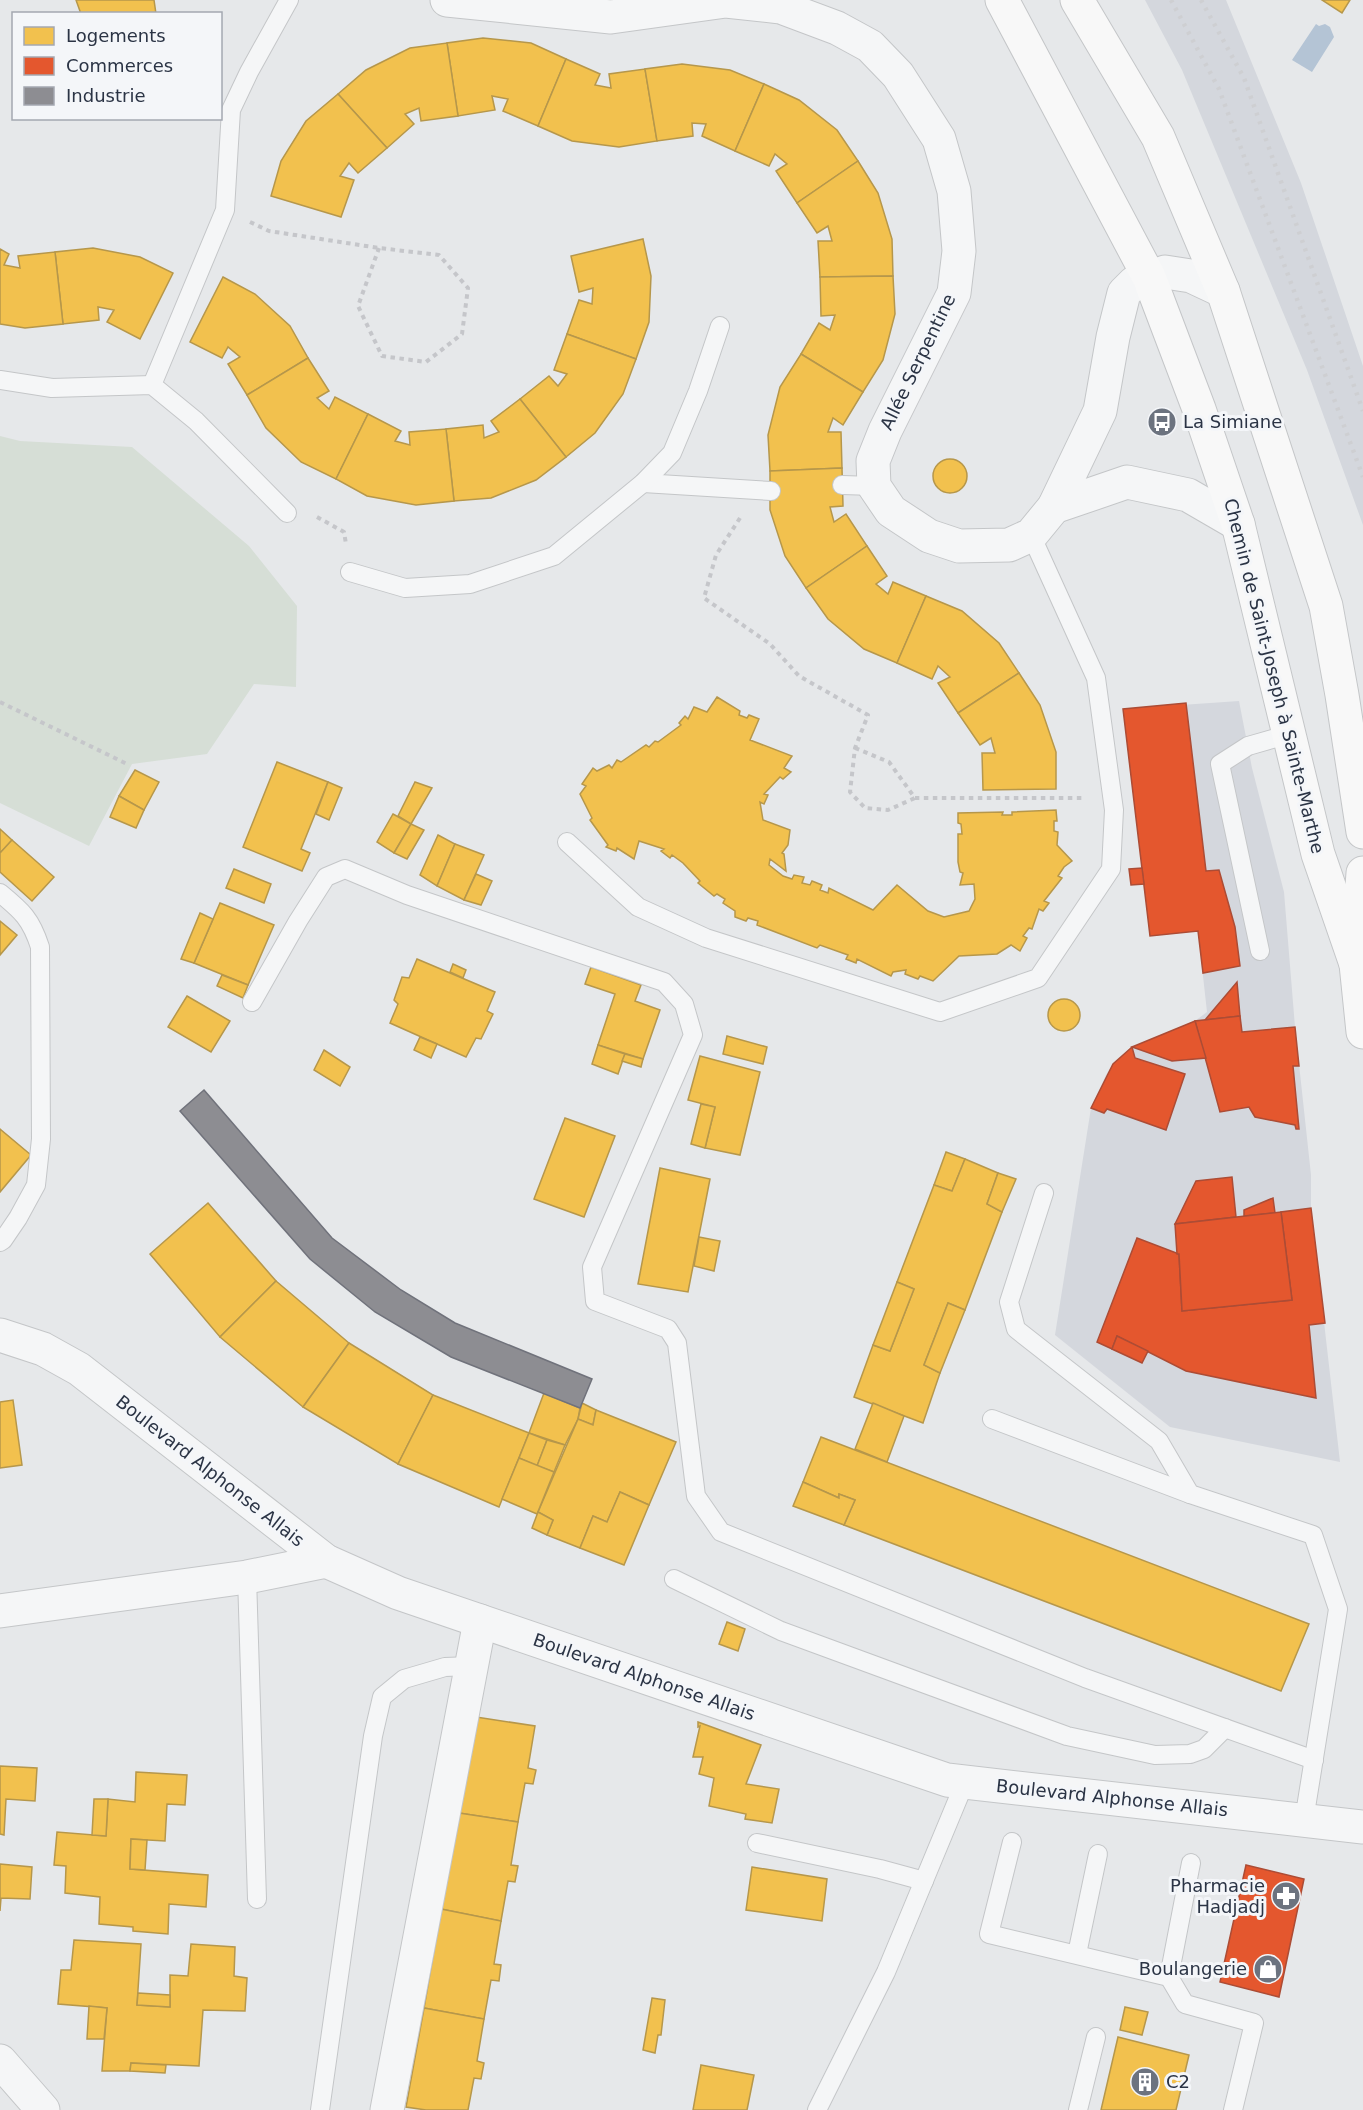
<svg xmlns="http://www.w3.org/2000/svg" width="1363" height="2110" font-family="'DejaVu Sans',sans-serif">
	<rect width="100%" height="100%" fill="#e6e8ea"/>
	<g fill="#d4d7dd">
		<polygon points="1145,0 1226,0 1301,183 1363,366 1363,525 1307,370 1182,70"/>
		<polygon points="1239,701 1252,768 1284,892 1295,1027 1311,1175 1311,1208 1340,1462 1170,1427 1055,1335 1091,1108 1106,1075 1113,1064 1132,1047 1195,1021 1207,1012 1198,931 1150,936 1123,709"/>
	</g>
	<polygon fill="#d6ded6" points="0,436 20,441 132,447 249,546 297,606 296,687 254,684 207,754 132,764 89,846 0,803"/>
	<polygon fill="#b4c4d5" points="1316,24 1319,26 1325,24 1330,27 1334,37 1312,72 1292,60"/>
	<g fill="#f2c14e" stroke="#b6974b" stroke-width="1.5">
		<polygon points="76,0 154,0 156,14 81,14"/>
		<polygon points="1322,0 1350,0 1342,13"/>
		<polygon points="483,38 531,43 566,59 538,126 503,111 508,99 492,96 495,110 458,116 447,43"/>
		<polygon points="447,43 458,116 421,121 419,108 405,114 414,124 387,148 338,94 366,70 410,48"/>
		<polygon points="566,59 600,74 595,85 611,88 609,74 645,69 657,141 619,147 572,141 538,126"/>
		<polygon points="682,64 730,70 764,84 735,151 702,136 706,124 692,123 693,136 657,141 645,69"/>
		<polygon points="764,84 799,100 837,130 858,161 797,203 776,171 787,164 775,154 769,166 735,151"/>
		<polygon points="338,94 387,148 358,173 349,163 340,176 354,180 341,217 271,196 281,161 306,121"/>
		<polygon points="858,161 878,193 892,239 893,276 820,277 818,241 832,241 828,226 817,233 797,203"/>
		<polygon points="643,239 651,276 649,322 636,359 567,334 579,300 592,304 593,288 579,292 571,256"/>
		<polygon points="93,248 140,257 173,273 140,339 107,322 114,310 98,307 99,320 63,324 55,252"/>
		<polygon points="0,249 9,254 4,265 20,268 18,256 55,252 63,324 25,328 0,324"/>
		<polygon points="893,276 895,314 883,360 863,392 801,354 819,323 830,330 835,315 821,316 820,277"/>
		<polygon points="223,277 255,294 290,326 308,358 247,395 228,364 240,357 228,347 222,358 190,342"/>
		<polygon points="567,334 636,359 623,394 595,433 566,457 520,399 549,376 558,386 567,374 554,370"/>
		<polygon points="801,354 863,392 843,425 833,418 828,432 841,432 842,468 770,471 768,435 780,387"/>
		<polygon points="308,358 329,391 317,398 329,409 335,397 368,414 336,479 301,462 266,428 247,395"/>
		<polygon points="520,399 566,457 536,480 491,498 454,501 446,429 483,425 484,438 499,432 491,421"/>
		<polygon points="368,414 401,431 395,441 410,445 409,432 446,429 454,501 416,505 367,496 336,479"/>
		<circle cx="950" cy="476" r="17"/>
		<polygon points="842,468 843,506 830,507 834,522 846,514 867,546 806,588 785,556 770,510 770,471"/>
		<polygon points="867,546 887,576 876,584 888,594 893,582 926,596 897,663 864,649 828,619 806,588"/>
		<polygon points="926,596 962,611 999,643 1019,673 958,713 938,683 950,677 938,666 932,679 897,663"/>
		<polygon points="1019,673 1040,705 1056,752 1056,789 983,790 982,753 995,753 991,738 980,745 958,713"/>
		<polygon points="717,697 740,711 739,715 747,718 749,715 759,719 750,740 792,756 784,768 791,772 783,779 780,777 764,794 768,795 764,804 760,802 763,820 790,830 788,845 782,853 784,854 786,871 770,859 769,865 783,876 792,879 794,875 804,877 802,883 810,885 812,881 822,885 820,890 828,893 829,888 873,910 897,885 928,911 944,917 969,911 975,899 974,884 960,885 963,873 960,872 958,862 958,834 962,834 961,824 958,823 958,813 1003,812 1002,815 1012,815 1012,812 1056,810 1057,821 1054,821 1054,831 1058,832 1057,845 1072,861 1064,867 1058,876 1062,878 1044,901 1049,903 1043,911 1039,909 1032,929 1029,928 1023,936 1027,938 1020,951 1011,945 997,954 959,956 933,981 920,976 918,979 905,974 906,970 893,972 891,976 857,959 856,963 846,959 848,955 820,945 817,948 757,925 758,921 748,918 746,921 735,917 735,911 723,903 725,899 717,894 714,896 698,883 700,881 683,863 672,855 670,858 661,851 664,849 639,841 634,859 617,848 616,851 606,847 608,845 590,820 592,818 580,794 586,786 582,784 593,768 597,771 609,765 612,768 617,760 621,762 646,745 649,747 655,741 658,742 681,725 679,723 685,716 688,719 694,707 707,712"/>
		<polygon points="277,762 328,782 301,849 310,853 302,871 243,847"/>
		<polygon points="135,770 159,782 144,810 119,796"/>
		<polygon points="328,782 342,788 329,820 316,814"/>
		<polygon points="415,782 432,788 411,824 398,816"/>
		<polygon points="119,796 144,810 136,828 110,817"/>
		<polygon points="393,814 411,824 394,853 377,842"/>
		<polygon points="411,824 424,830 407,859 394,853"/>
		<polygon points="0,829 12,840 0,853"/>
		<polygon points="438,835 455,844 437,886 420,875"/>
		<polygon points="12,840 54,877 32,901 0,872 0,853"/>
		<polygon points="455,844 484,855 464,900 437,886"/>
		<polygon points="234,869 271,884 264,903 226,888"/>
		<polygon points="476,874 492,881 481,905 464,900"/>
		<polygon points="220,903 274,925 248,985 194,963"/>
		<polygon points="200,913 213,919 194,963 181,959"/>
		<polygon points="0,921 17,935 0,955"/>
		<polygon points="417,959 495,992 487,1011 493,1014 481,1039 476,1038 466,1057 390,1023 398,1004 394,1000 402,977 409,978"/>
		<polygon points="453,964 466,970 463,978 450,972"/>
		<polygon points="591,967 641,985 635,1001 660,1010 643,1059 598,1045 615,994 585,984"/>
		<polygon points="222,975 248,985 243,998 217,986"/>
		<polygon points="187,996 230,1021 211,1052 168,1027"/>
		<circle cx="1064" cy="1015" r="16"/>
		<polygon points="727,1036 767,1047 763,1064 723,1054"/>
		<polygon points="420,1037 437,1044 431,1058 414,1050"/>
		<polygon points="598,1045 625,1054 618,1074 592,1064"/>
		<polygon points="324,1050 350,1067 340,1086 314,1070"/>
		<polygon points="625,1054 643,1059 641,1067 622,1061"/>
		<polygon points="700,1056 760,1072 740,1155 705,1148 715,1107 688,1100"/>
		<polygon points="701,1104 715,1107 705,1148 691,1144"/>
		<polygon points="565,1118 615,1136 584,1217 534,1199"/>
		<polygon points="0,1129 31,1155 0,1192"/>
		<polygon points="946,1152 965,1159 952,1191 934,1185"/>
		<polygon points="965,1159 998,1173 987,1204 1002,1212 965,1310 948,1303 924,1365 940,1373 923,1423 854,1397 873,1345 890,1351 914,1289 897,1282 934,1185 952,1191"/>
		<polygon points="660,1168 710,1179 688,1292 638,1284"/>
		<polygon points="998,1173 1016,1179 1002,1212 987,1204"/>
		<polygon points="208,1203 276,1281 220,1337 150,1254"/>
		<polygon points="699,1237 720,1241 714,1271 694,1266"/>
		<polygon points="276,1281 349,1343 303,1407 220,1337"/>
		<polygon points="897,1282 914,1289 890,1351 873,1345"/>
		<polygon points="948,1303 965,1310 940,1373 924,1365"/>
		<polygon points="349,1343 433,1395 398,1464 303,1407"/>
		<polygon points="544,1393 580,1408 578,1419 565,1445 529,1433"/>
		<polygon points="433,1395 529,1433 499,1507 398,1464"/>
		<polygon points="13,1400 22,1465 0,1468 0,1402"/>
		<polygon points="582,1403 596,1410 593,1425 578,1419"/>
		<polygon points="873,1403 904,1416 887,1462 855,1449"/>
		<polygon points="596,1410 676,1442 649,1505 620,1492 607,1522 593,1516 580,1548 547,1535 553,1520 538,1512 578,1419 593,1425"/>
		<polygon points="529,1433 547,1440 537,1466 519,1458"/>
		<polygon points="821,1437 1309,1624 1281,1691 844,1525 855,1500 839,1494 839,1498 803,1482"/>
		<polygon points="547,1440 565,1445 554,1472 537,1466"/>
		<polygon points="519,1458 554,1472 537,1514 502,1499"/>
		<polygon points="803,1482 839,1498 839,1494 855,1500 844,1525 793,1506"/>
		<polygon points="620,1492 649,1505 624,1565 580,1548 593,1516 607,1522"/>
		<polygon points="538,1512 553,1520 547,1535 532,1528"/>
		<polygon points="727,1622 745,1629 738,1651 719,1644"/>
		<polygon points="476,1717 535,1726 528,1768 536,1770 533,1784 525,1783 518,1822 459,1813"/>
		<polygon points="698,1722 761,1745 746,1784 779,1789 772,1823 745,1819 746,1814 709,1806 714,1778 699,1774 703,1757 693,1757 700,1726 698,1727"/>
		<polygon points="0,1766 37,1768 35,1801 6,1799 4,1835 0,1834"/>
		<polygon points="136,1772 187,1775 185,1805 167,1804 165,1841 131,1839 130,1869 208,1875 206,1907 169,1904 168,1934 133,1931 133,1927 99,1924 100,1897 65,1893 66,1866 54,1865 57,1832 106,1836 108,1799 135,1802"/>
		<polygon points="94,1799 108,1799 106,1836 92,1835"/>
		<polygon points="459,1813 518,1822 511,1865 518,1866 515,1882 508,1881 501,1921 441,1909"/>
		<polygon points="131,1839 147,1840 145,1870 130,1869"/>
		<polygon points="0,1864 32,1867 30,1899 1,1898 0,1911"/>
		<polygon points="752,1867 827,1879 822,1921 746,1910"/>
		<polygon points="441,1909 501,1921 494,1964 501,1965 499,1981 491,1980 484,2019 424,2008"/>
		<polygon points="74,1940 141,1944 137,2005 170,2007 170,1975 188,1976 191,1944 235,1947 234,1976 247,1978 245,2011 203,2010 199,2066 131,2063 130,2071 102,2071 107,2008 58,2004 61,1970 71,1970"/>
		<polygon points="138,1993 170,1995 170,2007 137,2005"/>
		<polygon points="652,1998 665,2000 661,2035 658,2035 655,2053 643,2050"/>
		<polygon points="89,2006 107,2008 104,2039 87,2039"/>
		<polygon points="1125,2007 1148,2012 1142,2035 1120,2030"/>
		<polygon points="424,2008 484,2019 477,2061 484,2063 481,2079 474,2078 468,2110 426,2110 406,2107"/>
		<polygon points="1118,2037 1189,2055 1176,2110 1101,2110"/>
		<polygon points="131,2063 166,2065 165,2073 130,2071"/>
		<polygon points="701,2065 754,2075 747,2110 693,2110"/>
	</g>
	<g fill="#e4572e" stroke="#ac4c35" stroke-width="1.5">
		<polygon points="1186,703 1206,871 1219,870 1235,927 1240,966 1203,973 1198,931 1150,936 1123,709"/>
		<polygon points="1142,868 1144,884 1131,885 1129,869"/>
		<polygon points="1237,982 1240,1016 1205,1020 1210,1014"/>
		<polygon points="1240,1016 1242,1032 1295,1027 1299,1066 1293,1066 1299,1129 1296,1129 1295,1125 1255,1117 1249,1107 1220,1112 1195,1021"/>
		<polygon points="1195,1021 1206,1058 1172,1061 1132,1047"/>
		<polygon points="1132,1047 1135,1058 1185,1074 1166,1130 1107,1109 1104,1113 1091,1108 1113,1064"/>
		<polygon points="1232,1177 1236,1217 1175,1224 1196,1181"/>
		<polygon points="1273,1198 1275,1213 1244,1216 1244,1210"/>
		<polygon points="1311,1208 1325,1323 1309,1325 1316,1398 1186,1371 1117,1336 1112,1349 1097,1342 1137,1238 1179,1254 1182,1311 1292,1300 1281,1212"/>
		<polygon points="1281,1212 1292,1300 1182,1311 1179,1254 1177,1254 1175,1224"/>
		<polygon points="1117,1336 1148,1351 1142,1363 1112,1349"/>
		<polygon points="1246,1865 1304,1879 1279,1997 1220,1982"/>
	</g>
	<polygon fill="#8d8d92" stroke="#70727b" stroke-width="1.5" points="204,1090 332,1238 401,1290 455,1323 592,1379 580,1408 451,1357 375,1312 310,1259 180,1111"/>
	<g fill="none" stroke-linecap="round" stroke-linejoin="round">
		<g stroke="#c4c6c8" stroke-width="20">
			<g id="service">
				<polyline points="0,380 52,388 152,385 196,421 287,513"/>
				<polyline points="152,385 225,210 231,110 249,72 289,0"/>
				<polyline points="643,483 771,491"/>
				<polyline points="842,485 874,486"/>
				<polyline points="350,572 405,588 470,584 554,556 643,483 672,453 698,391 720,326"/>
				<polyline points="567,842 638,907 706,938 940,1012 1038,978 1111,869 1114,810 1096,678 1031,535"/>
				<path d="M 0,893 C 22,911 31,919 40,947 L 41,1139 L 36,1185 L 18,1218 L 3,1240 L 0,1242"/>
				<polyline points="1260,951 1220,764 1248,746 1290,734"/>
				<polyline points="252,1002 298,921 326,877 345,869 407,895 664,982 684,1004 693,1035 592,1267 595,1301 668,1329 677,1343 696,1496 721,1532 1085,1678 1314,1760"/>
				<polyline points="1044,1193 1009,1302 1016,1329 1159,1441 1190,1494 1313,1535 1338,1609 1304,1820"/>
				<polyline points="992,1419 1190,1494"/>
				<polyline points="247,1577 257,1899"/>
				<polyline points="674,1579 781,1631 1067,1736 1155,1755 1190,1754 1204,1749 1225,1728"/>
				<polyline points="1012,1842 989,1934 1169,1977"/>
				<polyline points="757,1843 880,1869 924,1881"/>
				<polyline points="1191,1863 1169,1977 1185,2004 1254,2023 1233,2110"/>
				<polyline points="1077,1954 1098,1854"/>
				<polyline points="320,2110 373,1736 382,1697 404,1679 445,1667 471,1666"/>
				<polyline points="817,2110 886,1972 965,1782"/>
				<polyline points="1078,2110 1096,2037"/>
			</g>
		</g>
		<g stroke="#c4c6c8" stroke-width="35">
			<g id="minor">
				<polyline points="447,0 611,17 726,1 781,7 837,28 870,46 898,75 939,139 954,191 959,251 954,293 885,431 873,461 874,486 891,511 929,536 959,546 1009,545 1031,535 1054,507 1100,411 1113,337 1124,293 1134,283 1165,272 1191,276 1223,291"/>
				<polyline points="1054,507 1127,482 1188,495 1238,524"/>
				<polyline points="0,1335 43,1349 79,1369 326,1561 398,1593 947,1780 1363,1827"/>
				<polyline points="0,1611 247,1577 326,1561"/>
				<polyline points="0,2061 43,2110"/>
				<polyline points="387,2110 480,1621"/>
			</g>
		</g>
		<g stroke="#c4c6c8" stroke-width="35">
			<g id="secondary">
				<polyline points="1002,0 1149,277 1199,409 1238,524 1318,854 1356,964"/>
				<polyline points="1077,0 1158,137 1223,291 1326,606 1342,695 1363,832"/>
				<polyline points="1363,873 1356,964 1363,1032"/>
			</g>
		</g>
		<g stroke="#c5c6ca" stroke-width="4" stroke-dasharray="4.5 4.5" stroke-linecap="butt">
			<polyline points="250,222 269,231 379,248 439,255 468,288 462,334 426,362 382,356 358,306 379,248"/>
			<polyline points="317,517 344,532 346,544"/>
			<polyline points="740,518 716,555 704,598 770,644 799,676 868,715 855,748 850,792 865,808 888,810 915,798"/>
			<polyline points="0,702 127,764"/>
			<polyline points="855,748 889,762 915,798 1082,798"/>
		</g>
		<use href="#service" stroke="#f5f6f7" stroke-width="18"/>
		<use href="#minor" stroke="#f5f6f7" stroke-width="33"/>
		<use href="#secondary" stroke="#f8f8f8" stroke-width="33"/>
		<g stroke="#cecfd2" stroke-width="4.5" stroke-dasharray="3 6" stroke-linecap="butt">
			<polyline points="1171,0 1219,89 1363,477"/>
			<polyline points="1201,0 1244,78 1363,411"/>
		</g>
	</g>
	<defs>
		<g id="bus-disc" transform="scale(1.5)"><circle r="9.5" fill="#6c737f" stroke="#f4f6f9"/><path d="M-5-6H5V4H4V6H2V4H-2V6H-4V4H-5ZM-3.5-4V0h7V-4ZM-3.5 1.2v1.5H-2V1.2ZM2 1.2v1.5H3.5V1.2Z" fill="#fff"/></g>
		<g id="pharmacy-disc" transform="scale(1.5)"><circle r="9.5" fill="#6c737f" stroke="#f4f6f9"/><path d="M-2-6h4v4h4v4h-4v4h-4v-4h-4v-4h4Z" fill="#fff"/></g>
		<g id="shop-disc" transform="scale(1.5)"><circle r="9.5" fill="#6c737f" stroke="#f4f6f9"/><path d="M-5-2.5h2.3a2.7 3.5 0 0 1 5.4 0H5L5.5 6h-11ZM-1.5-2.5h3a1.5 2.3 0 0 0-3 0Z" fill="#fff"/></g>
		<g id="building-disc" transform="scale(1.5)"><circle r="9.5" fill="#6c737f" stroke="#f4f6f9"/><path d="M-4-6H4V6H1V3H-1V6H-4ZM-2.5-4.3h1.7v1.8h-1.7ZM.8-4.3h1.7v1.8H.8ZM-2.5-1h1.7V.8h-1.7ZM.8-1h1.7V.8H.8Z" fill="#fff"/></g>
	</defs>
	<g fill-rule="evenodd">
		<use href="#bus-disc" x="1162" y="422"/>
		<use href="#pharmacy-disc" x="1286" y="1896"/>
		<use href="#shop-disc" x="1268" y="1969"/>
		<use href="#building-disc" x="1145" y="2082"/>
	</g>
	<g text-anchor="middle" stroke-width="6" stroke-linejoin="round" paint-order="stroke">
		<g font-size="18" fill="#2b3445" stroke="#f4f6f9">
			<text transform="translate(918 362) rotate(-64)" y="6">Allée Serpentine</text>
			<text transform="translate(1274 676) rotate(76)" y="6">Chemin de Saint-Joseph à Sainte-Marthe</text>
			<text transform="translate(210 1471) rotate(38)" y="6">Boulevard Alphonse Allais</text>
			<text transform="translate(644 1677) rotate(19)" y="6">Boulevard Alphonse Allais</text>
			<text transform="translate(1112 1798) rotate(6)" y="6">Boulevard Alphonse Allais</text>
		</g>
		<g font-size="18" fill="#2b3445" stroke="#f4f6f9" text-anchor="start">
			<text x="1183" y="428">La Simiane</text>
			<text x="1265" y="1892" text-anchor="end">Pharmacie<tspan x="1265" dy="21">Hadjadj</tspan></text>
			<text x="1247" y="1975" text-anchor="end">Boulangerie</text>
			<text x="1166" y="2088">C2</text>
		</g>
	</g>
	<rect x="12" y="12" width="210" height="108" fill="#f4f6f9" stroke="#a4a8b1" stroke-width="1.5"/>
	<rect x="24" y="27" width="30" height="18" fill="#f2c14e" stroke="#a4a8b1" stroke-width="1.5"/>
	<text x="66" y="42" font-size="18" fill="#2b3445">Logements</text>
	<rect x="24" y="57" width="30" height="18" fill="#e4572e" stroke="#a4a8b1" stroke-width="1.5"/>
	<text x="66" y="72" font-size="18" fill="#2b3445">Commerces</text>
	<rect x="24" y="87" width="30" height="18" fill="#8d8d92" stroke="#a4a8b1" stroke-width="1.5"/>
	<text x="66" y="102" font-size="18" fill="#2b3445">Industrie</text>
</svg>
